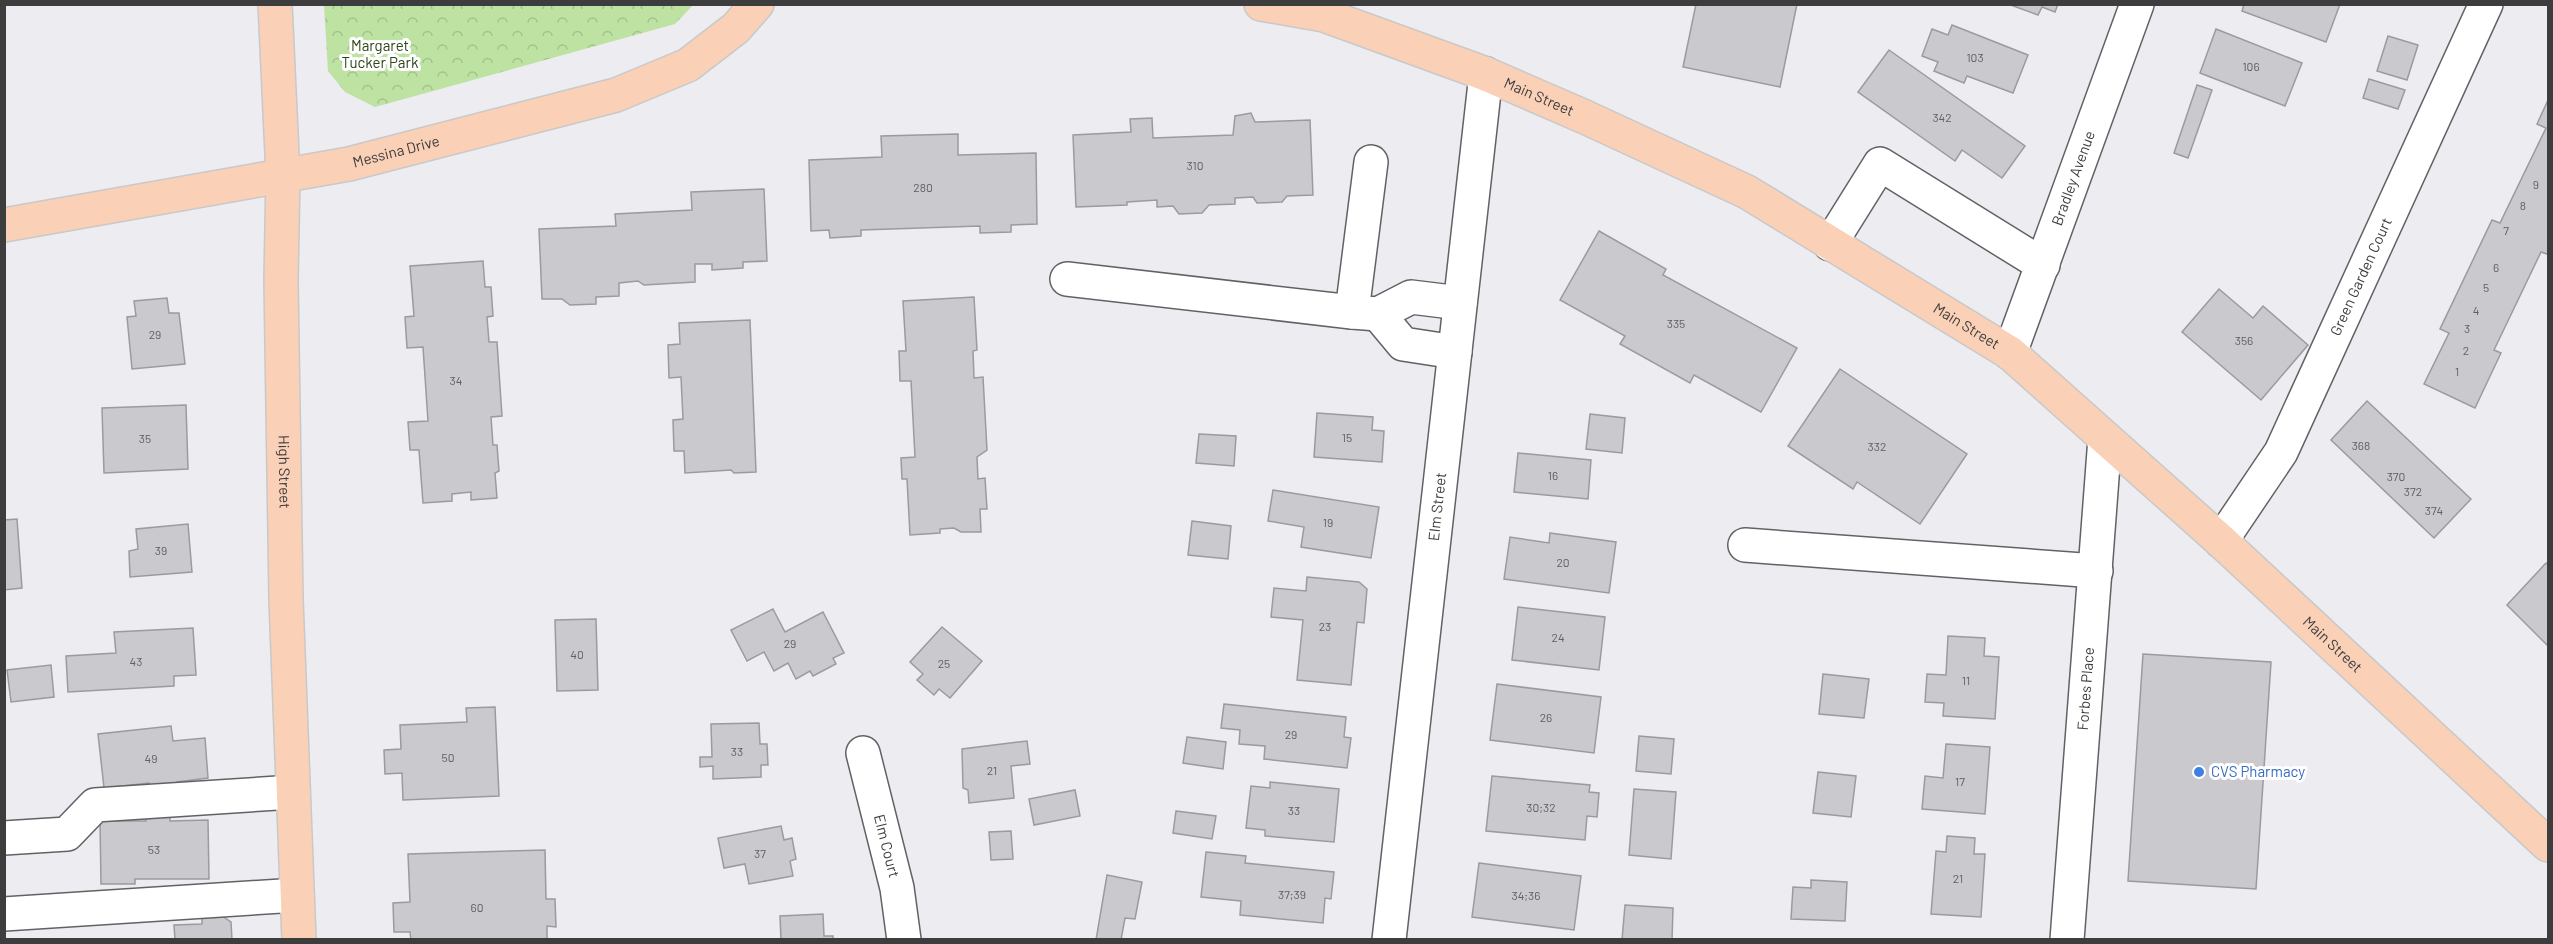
<svg xmlns="http://www.w3.org/2000/svg" width="2553" height="944" font-family="Barlow,sans-serif">
	<defs>
		<pattern id="park-crowns" width="20" height="18" patternUnits="userSpaceOnUse" patternTransform="scale(1.5)"><rect width="20" height="18" fill="#bde2a2"/><path d="M2 6a3 3 0 1 1 6 0M12 15a3 3 0 1 1 6 0" fill="none" stroke="#a3c38d"/></pattern>
	</defs>
	<rect width="100%" height="100%" fill="#ececf1"/>
	<polygon fill="url(#park-crowns)" points="324,5 324,4 693,5 675,24 375,107 345,92 328,71"/>
	<g fill="#c9c9ce" stroke="#9b9b9f" stroke-width="1.5">
		<polygon points="1696,4 1797,4 1780,87 1683,67"/>
		<polygon points="2008,4 2058,4 2055,12 2042,7 2038,15"/>
		<polygon points="2244,4 2340,4 2326,42 2242,11"/>
		<polygon points="1952,25 2028,55 2013,93 1967,76 1964,83 1934,71 1938,62 1922,56 1932,29 1948,35"/>
		<polygon points="2216,29 2302,63 2285,106 2200,73"/>
		<polygon points="2388,36 2418,45 2407,80 2377,71"/>
		<polygon points="1889,50 2025,146 2002,178 1962,150 1955,161 1858,92"/>
		<polygon points="2369,79 2405,90 2398,109 2363,98"/>
		<polygon points="2197,85 2212,90 2188,158 2174,153"/>
		<polygon points="2548,100 2548,252 2547,254 2541,252 2494,350 2501,353 2475,408 2424,384 2449,333 2440,329 2492,220 2500,223 2546,128 2537,124"/>
		<polygon points="1251,113 1255,122 1310,120 1313,195 1287,196 1282,202 1257,203 1253,197 1235,198 1235,204 1209,205 1202,213 1179,214 1173,206 1157,207 1157,200 1127,202 1127,205 1076,207 1073,135 1131,132 1130,119 1152,118 1153,138 1233,135 1235,116"/>
		<polygon points="958,134 958,155 1036,153 1037,224 1011,225 1011,232 980,233 980,226 861,230 861,236 830,238 829,230 811,231 809,160 882,157 881,136"/>
		<polygon points="764,189 767,261 743,262 743,268 712,270 712,264 695,264 695,282 644,285 638,281 619,283 619,296 596,297 596,304 570,305 562,299 542,299 539,229 616,226 615,214 692,210 691,192"/>
		<polygon points="1599,231 1666,269 1663,275 1797,348 1761,412 1694,375 1690,383 1620,344 1625,336 1560,300"/>
		<polygon points="483,261 485,287 491,287 493,316 487,317 489,342 497,342 502,416 491,417 493,445 497,445 499,471 495,473 497,498 471,500 471,492 452,494 452,501 423,503 419,450 410,450 408,422 428,421 423,347 407,348 405,317 414,316 410,266"/>
		<polygon points="2219,289 2253,318 2263,306 2308,345 2261,400 2182,332"/>
		<polygon points="974,297 977,350 973,351 974,378 983,377 987,450 977,457 978,479 985,478 987,509 980,509 981,532 961,532 954,528 940,529 940,533 910,535 907,479 902,479 901,458 915,457 911,381 900,381 899,351 906,351 903,301"/>
		<polygon points="167,298 169,313 179,313 185,364 132,369 127,317 136,316 134,301"/>
		<polygon points="750,320 756,472 734,473 731,470 685,473 684,451 674,451 673,420 683,419 681,377 669,378 668,345 680,344 679,323"/>
		<polygon points="1840,369 1967,454 1920,524 1857,482 1853,489 1788,446"/>
		<polygon points="2367,401 2471,499 2434,538 2331,440"/>
		<polygon points="186,405 188,469 104,473 102,408"/>
		<polygon points="1317,413 1373,417 1372,430 1384,431 1382,462 1314,457"/>
		<polygon points="1590,414 1625,418 1622,453 1586,449"/>
		<polygon points="1199,434 1236,436 1234,466 1196,463"/>
		<polygon points="1518,453 1591,460 1588,499 1514,492"/>
		<polygon points="1273,490 1379,507 1371,558 1301,547 1304,527 1268,521"/>
		<polygon points="17,519 22,588 4,590 4,520"/>
		<polygon points="1192,521 1231,526 1228,559 1188,555"/>
		<polygon points="188,524 192,572 130,577 129,551 138,549 136,529"/>
		<polygon points="1550,533 1616,542 1609,593 1504,579 1510,537 1549,543"/>
		<polygon points="2546,563 2548,565 2548,646 2507,605"/>
		<polygon points="1307,577 1359,582 1367,589 1364,623 1357,622 1351,685 1297,680 1303,620 1271,617 1274,588 1306,591"/>
		<polygon points="1518,607 1605,617 1599,670 1512,660"/>
		<polygon points="773,609 785,632 823,612 844,653 833,658 836,664 813,676 810,671 796,679 788,663 774,671 764,652 747,661 731,630"/>
		<polygon points="596,619 598,690 557,691 555,620"/>
		<polygon points="942,627 982,661 950,698 939,689 934,695 917,680 923,674 910,662"/>
		<polygon points="193,628 196,675 174,676 174,686 68,692 66,656 116,653 114,632"/>
		<polygon points="1948,636 1985,638 1984,656 1999,657 1995,719 1943,716 1944,703 1925,702 1927,674 1946,675"/>
		<polygon points="2143,654 2271,662 2256,889 2128,881"/>
		<polygon points="51,665 54,697 11,702 7,670"/>
		<polygon points="1823,674 1869,679 1864,718 1819,714"/>
		<polygon points="1497,684 1601,697 1594,753 1490,740"/>
		<polygon points="1224,704 1346,717 1344,737 1351,738 1347,768 1264,759 1265,746 1239,744 1240,730 1221,728"/>
		<polygon points="495,707 499,796 403,800 402,773 385,774 384,750 401,749 400,725 467,722 466,708"/>
		<polygon points="759,723 760,744 767,744 768,765 761,765 761,777 713,779 713,766 700,767 700,757 712,757 711,724"/>
		<polygon points="171,726 173,741 205,738 208,778 177,782 178,787 150,790 149,783 104,788 98,734"/>
		<polygon points="1639,736 1674,739 1671,774 1636,771"/>
		<polygon points="1187,737 1226,742 1223,769 1183,763"/>
		<polygon points="1027,741 1030,764 1011,766 1014,798 969,803 968,790 963,788 962,749"/>
		<polygon points="1946,744 1990,747 1985,814 1922,809 1925,776 1943,778"/>
		<polygon points="1818,772 1856,776 1851,817 1813,813"/>
		<polygon points="1492,776 1590,785 1589,792 1599,793 1597,817 1587,816 1585,840 1486,831"/>
		<polygon points="1270,782 1339,789 1334,842 1265,836 1265,830 1246,828 1251,786 1270,788"/>
		<polygon points="1634,789 1676,792 1671,859 1629,855"/>
		<polygon points="1075,790 1080,816 1034,825 1029,799"/>
		<polygon points="145,811 170,811 170,821 208,820 209,879 135,879 135,884 101,884 100,821 146,821"/>
		<polygon points="1176,811 1216,816 1212,839 1173,833"/>
		<polygon points="781,826 784,840 792,838 796,859 790,861 793,876 749,884 745,864 724,868 718,838"/>
		<polygon points="1011,831 1013,859 991,860 989,832"/>
		<polygon points="1947,836 1975,838 1974,854 1985,854 1981,917 1931,914 1936,851 1946,852"/>
		<polygon points="545,850 546,899 555,899 556,927 547,926 547,940 411,940 410,932 394,932 393,903 410,902 408,854"/>
		<polygon points="1206,852 1246,856 1245,863 1334,872 1331,899 1325,898 1323,923 1240,915 1241,901 1201,897"/>
		<polygon points="1479,863 1581,876 1574,930 1472,917"/>
		<polygon points="1107,875 1142,882 1135,919 1125,918 1121,940 1096,940"/>
		<polygon points="1811,880 1847,882 1845,921 1791,919 1793,887 1811,888"/>
		<polygon points="1625,905 1673,908 1672,940 1622,940"/>
		<polygon points="823,914 824,936 833,936 833,940 781,940 780,916"/>
		<polygon points="222,916 231,922 232,940 175,940 174,925 202,924 202,917"/>
	</g>
	<g fill="none" stroke-linecap="round" stroke-linejoin="round">
		<g stroke="#626266" stroke-width="36">
			<g id="minor">
				<polyline points="1371,162 1352,312 1378,314 1411,297 1460,303"/>
				<polyline points="1830,244 1880,164 2043,265"/>
				<polyline points="1067,279 1352,312"/>
				<polyline points="1378,314 1403,344 1455,352"/>
				<path id="s1" d="M 2010,353 L 2137,4"/>
				<path id="s2" d="M 2221,541 L 2281,452 L 2486,4"/>
				<polyline points="1745,545 2096,571"/>
				<path id="s3" d="M 863,753 L 897,888 L 904,940"/>
				<polyline points="4,838 67,834 95,805 293,792"/>
				<polyline points="4,914 297,895"/>
				<path id="s4" d="M 1389,940 L 1486,74"/>
				<path id="s5" d="M 2067,940 L 2105,438"/>
			</g>
		</g>
		<g stroke="#c9c9c9" stroke-width="36">
			<g id="major">
				<path id="s6" d="M 275,4 L 283,176 L 281,280 L 286,599 L 299,940"/>
				<path id="s7" d="M 1261,4 L 1324,15 L 1486,74 L 1585,117 L 1747,192 L 2010,353 L 2221,541 L 2548,845"/>
				<path id="s8" d="M 4,225 L 349,164 L 616,95 L 688,65 L 736,28 L 757,4"/>
			</g>
		</g>
		<use href="#minor" stroke="#fff" stroke-width="33"/>
		<use href="#major" stroke="#fad0b7" stroke-width="33"/>
	</g>
	<circle fill="#3f7fe0" stroke="#fff" stroke-width="2" cx="2199" cy="772" r="6"/>
	<g text-anchor="middle" stroke-width="6" stroke-linejoin="round" paint-order="stroke">
		<g font-size="12" fill="#606062">
			<text x="1975" y="62">103</text>
			<text x="2251" y="71">106</text>
			<text x="1942" y="122">342</text>
			<text x="1195" y="170">310</text>
			<text x="2536" y="189">9</text>
			<text x="923" y="192">280</text>
			<text x="2523" y="210">8</text>
			<text x="2506" y="235">7</text>
			<text x="2496" y="272">6</text>
			<text x="2486" y="292">5</text>
			<text x="2476" y="315">4</text>
			<text x="1676" y="328">335</text>
			<text x="2467" y="333">3</text>
			<text x="155" y="339">29</text>
			<text x="2244" y="345">356</text>
			<text x="2466" y="355">2</text>
			<text x="2457" y="376">1</text>
			<text x="456" y="385">34</text>
			<text x="1347" y="442">15</text>
			<text x="145" y="443">35</text>
			<text x="2361" y="450">368</text>
			<text x="1877" y="451">332</text>
			<text x="1553" y="480">16</text>
			<text x="2396" y="481">370</text>
			<text x="2413" y="496">372</text>
			<text x="2434" y="515">374</text>
			<text x="1328" y="527">19</text>
			<text x="161" y="555">39</text>
			<text x="1563" y="567">20</text>
			<text x="1325" y="631">23</text>
			<text x="1558" y="642">24</text>
			<text x="790" y="648">29</text>
			<text x="577" y="659">40</text>
			<text x="136" y="666">43</text>
			<text x="944" y="668">25</text>
			<text x="1966" y="685">11</text>
			<text x="1546" y="722">26</text>
			<text x="1291" y="739">29</text>
			<text x="737" y="756">33</text>
			<text x="448" y="762">50</text>
			<text x="151" y="763">49</text>
			<text x="992" y="775">21</text>
			<text x="1960" y="786">17</text>
			<text x="1541" y="812">30;32</text>
			<text x="1294" y="815">33</text>
			<text x="154" y="854">53</text>
			<text x="760" y="858">37</text>
			<text x="1958" y="883">21</text>
			<text x="1292" y="899">37;39</text>
			<text x="1526" y="900">34;36</text>
			<text x="477" y="912">60</text>
		</g>
		<g font-size="15" fill="#2c4416" stroke="#fff">
			<text x="380" y="51">Margaret<tspan x="380" dy="17">Tucker Park</tspan></text>
		</g>
		<g font-size="15" fill="#3d3d3e" stroke="#fff">
			<text dy="5" stroke="none"><textPath href="#s7" startOffset="294">Main Street</textPath></text>
			<text dy="5" stroke="none"><textPath href="#s8" startOffset="399">Messina Drive</textPath></text>
			<text dy="5" stroke="none"><textPath href="#s1" startOffset="186">Bradley Avenue</textPath></text>
			<text dy="5" stroke="none"><textPath href="#s2" startOffset="300">Green Garden Court</textPath></text>
			<text dy="5" stroke="none"><textPath href="#s7" startOffset="780">Main Street</textPath></text>
			<text dy="5" stroke="none"><textPath href="#s6" startOffset="468">High Street</textPath></text>
			<text dy="5" stroke="none"><textPath href="#s4" startOffset="436">Elm Street</textPath></text>
			<text dy="5" stroke="none"><textPath href="#s7" startOffset="1266">Main Street</textPath></text>
			<text dy="5" stroke="none"><textPath href="#s5" startOffset="252">Forbes Place</textPath></text>
			<text dy="5" stroke="none"><textPath href="#s3" startOffset="96">Elm Court</textPath></text>
		</g>
		<g font-size="15" fill="#366cbe" stroke="#fff" text-anchor="start">
			<text x="2211" y="777">CVS Pharmacy</text>
		</g>
	</g>
	<rect width="2553" height="944" fill="none" stroke="#3d3d3e" stroke-width="12"/>
</svg>
